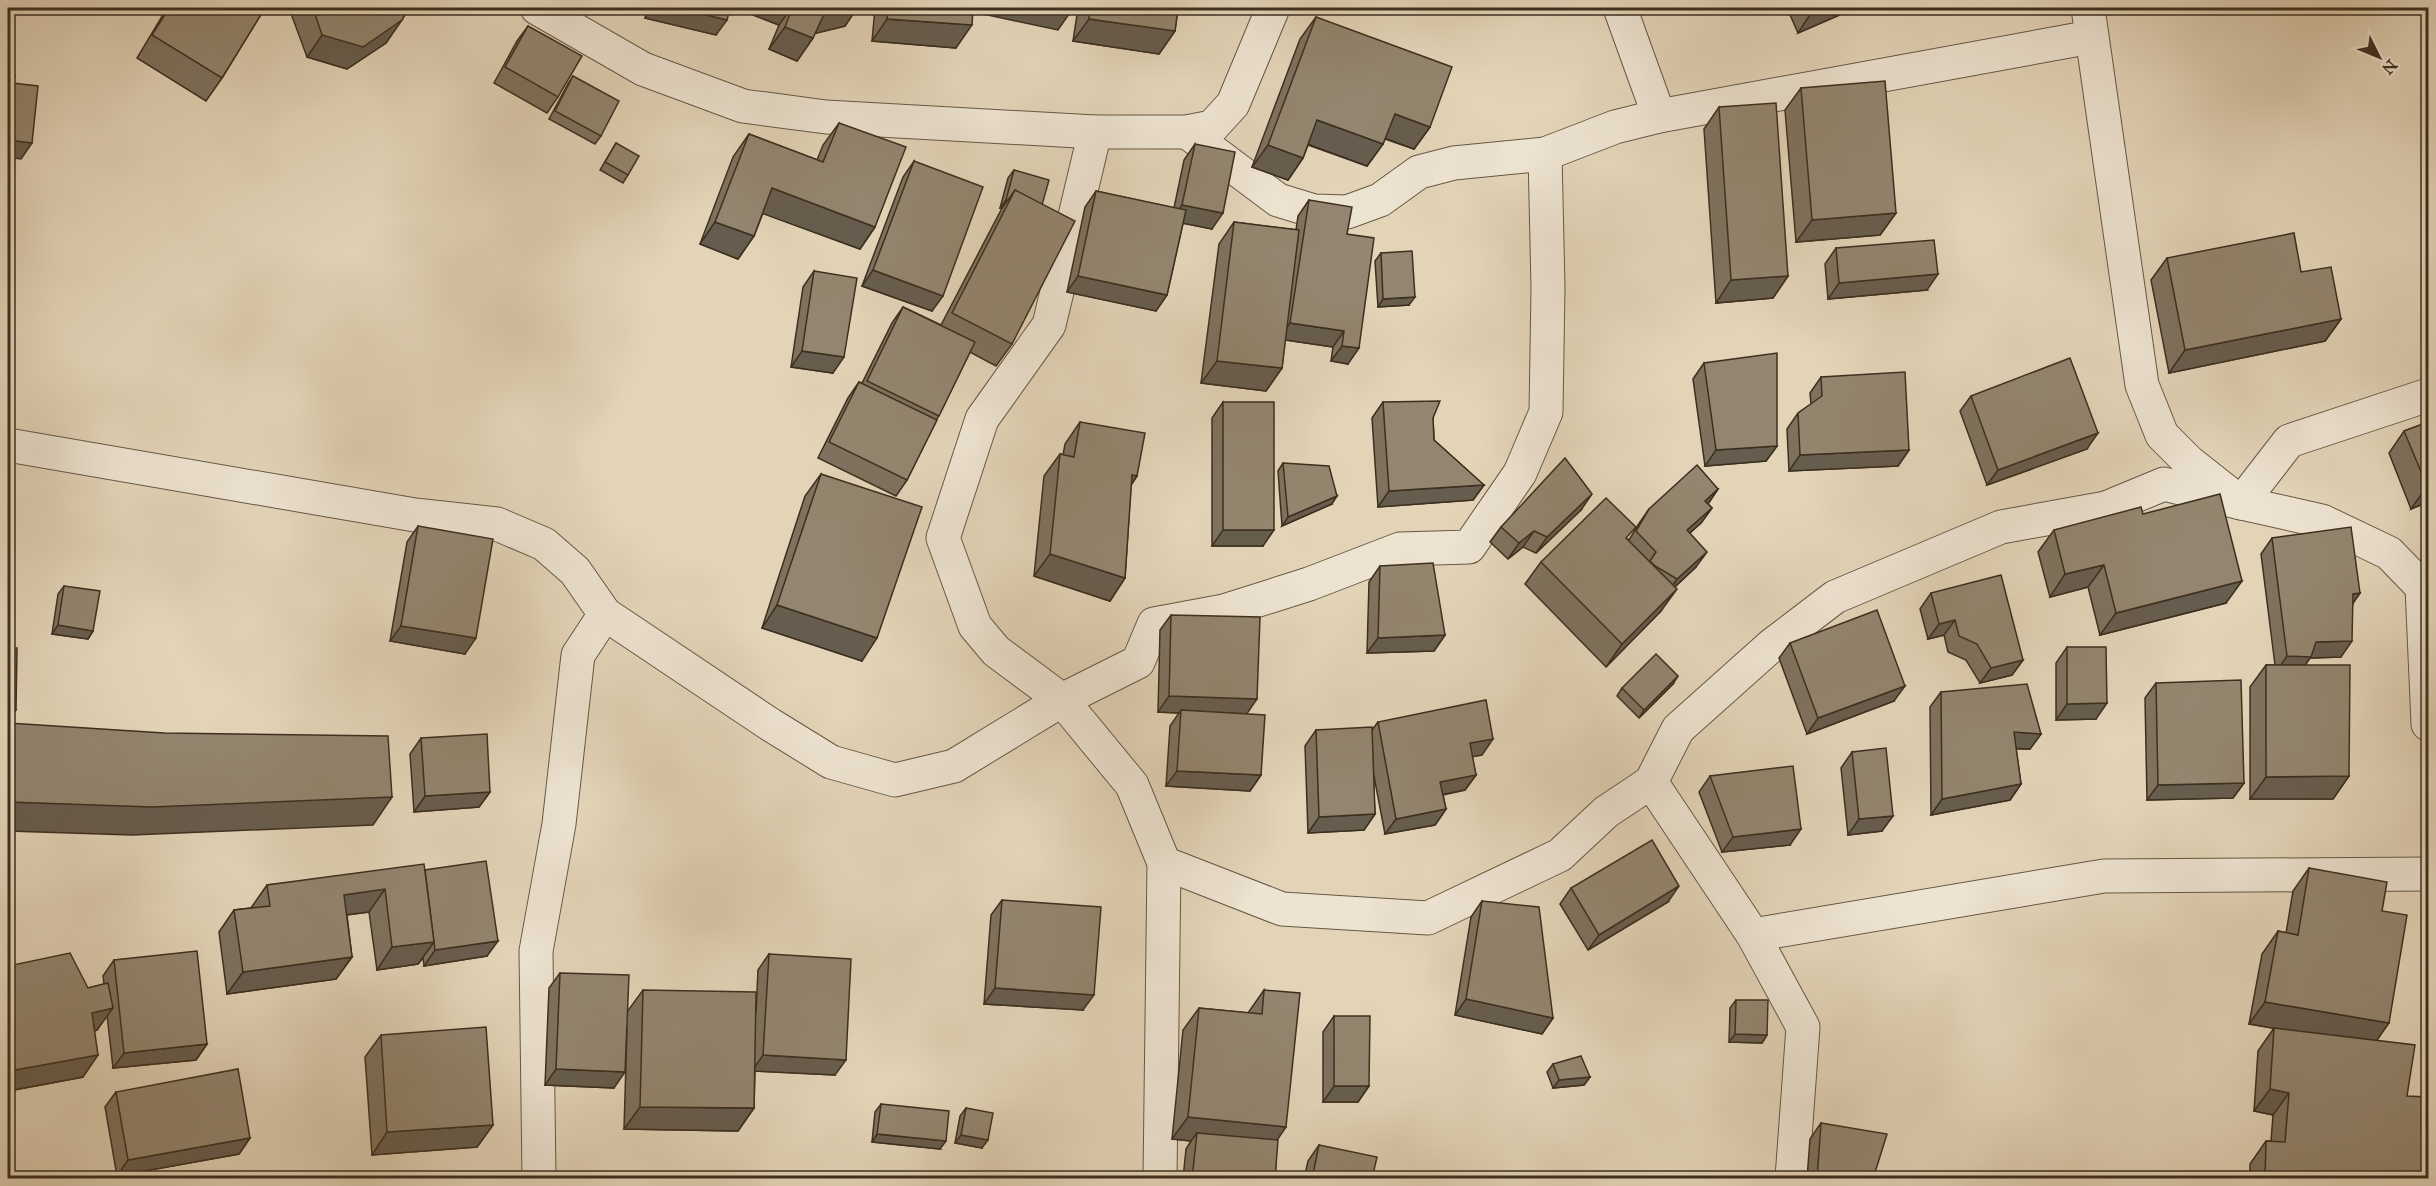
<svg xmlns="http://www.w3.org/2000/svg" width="2436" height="1186" font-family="'IM FELL Great Primer',serif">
	<rect width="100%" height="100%" fill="#e3d4b8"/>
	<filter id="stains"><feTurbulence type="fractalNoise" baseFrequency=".00333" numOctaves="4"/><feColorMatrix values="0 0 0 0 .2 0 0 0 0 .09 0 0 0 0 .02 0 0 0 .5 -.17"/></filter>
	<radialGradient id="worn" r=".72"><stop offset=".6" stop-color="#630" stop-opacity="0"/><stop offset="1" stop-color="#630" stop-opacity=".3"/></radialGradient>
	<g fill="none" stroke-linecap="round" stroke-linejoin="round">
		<g stroke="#665845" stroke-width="35">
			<g id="minor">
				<polyline points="537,8 643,69 743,106 826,117 1095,132 1187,132 1212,127 1233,104 1273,8"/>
				<polyline points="1620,8 1659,116"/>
				<polyline points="2088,8 2142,385 2162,435 2189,462 2241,503 2322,521 2389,553 2422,587 2428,724"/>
				<polyline points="1095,132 1049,325 982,419 943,538 975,626 996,651 1062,700 1132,785 1164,863 1282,909 1428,918 1560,855 1606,812 1651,782 1678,729 1772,645 1835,597 2001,527 2106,508 2164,484 2241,503 2289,441 2428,395"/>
				<polyline points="1187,132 1278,200 1314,211 1347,212 1380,200 1419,172 1454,163 1545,154 1615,127 1659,116 2091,37"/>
				<polyline points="8,445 415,515 497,524 544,544 575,571 605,614 771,725 831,762 895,780 954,766 1062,700 1138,662 1154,624 1224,611 1309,584 1400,549 1469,547 1520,473 1546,412 1548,288 1545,154"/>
				<polyline points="1651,782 1753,935 1803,1027 1792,1178"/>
				<polyline points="1753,935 2104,876 2428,874"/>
				<polyline points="539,1178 536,951 559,824 578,655 605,614"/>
				<polyline points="1160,1178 1164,863"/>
			</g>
		</g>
		<use href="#minor" stroke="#ede3d1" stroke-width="33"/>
	</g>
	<g fill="#7e725f" stroke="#3d2f1f" stroke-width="1.5">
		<polygon points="167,8 265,8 222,78 206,101 137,58"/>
		<polygon points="289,8 409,8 386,43 347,69 307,57"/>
		<polygon points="648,8 730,8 716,35 645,18"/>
		<polygon points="749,8 857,8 845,26 815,33 813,38 797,61 769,49 779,25 748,13"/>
		<polygon points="875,8 973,8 956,48 872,41"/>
		<polygon points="1078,8 1178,8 1175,31 1159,54 1073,41"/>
		<polygon points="1787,8 1847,8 1842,14 1798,33"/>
		<polygon points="1316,17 1430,127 1414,149 1385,139 1383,144 1367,166 1308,145 1303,158 1288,180 1252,167 1300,39"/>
		<polygon points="528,26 558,97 547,113 494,83 517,41"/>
		<polygon points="573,76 601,136 595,144 549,119 568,84"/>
		<polygon points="1801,88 1896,213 1880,235 1796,242 1785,110"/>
		<polygon points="1719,107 1788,276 1773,298 1716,303 1704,129"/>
		<polygon points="839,123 875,227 860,249 763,213 754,236 738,259 700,244 733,157 749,134 817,160 823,145"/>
		<polygon points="616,143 628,175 623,183 600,170"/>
		<polygon points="1195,144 1212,229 1183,223 1167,295 1156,311 1067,292 1085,207 1096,191 1174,208 1184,160"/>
		<polygon points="914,161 932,311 862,286 903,177"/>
		<polygon points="1014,170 1042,205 1012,344 996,366 970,352 907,480 896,496 818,458 848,398 859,382 862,383 892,323 903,307 941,325 1002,208 1000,208 1008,178"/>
		<polygon points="1309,200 1347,234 1348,364 1331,361 1333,347 1285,340 1282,368 1266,391 1201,383 1219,244 1234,222 1296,230 1298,216"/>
		<polygon points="1836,248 1927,290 1828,299 1825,264"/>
		<polygon points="1381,253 1409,305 1378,307 1375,261"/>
		<polygon points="2167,258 2301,272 2341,319 2325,341 2169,373 2151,280"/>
		<polygon points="814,271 833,373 791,367 803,287"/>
		<polygon points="1704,363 1777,446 1766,461 1705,466 1693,379"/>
		<polygon points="1821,377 1909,450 1898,466 1789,471 1787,429 1798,413 1811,404 1810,393"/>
		<polygon points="1971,396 2087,449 1987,485 1960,411"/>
		<polygon points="1223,402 1263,546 1212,546 1212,418"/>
		<polygon points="1383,402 1433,418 1434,440 1484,485 1473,500 1378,507 1372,418"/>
		<polygon points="1080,422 1137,476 1131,485 1125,578 1110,601 1034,576 1044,476 1060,454 1063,455 1065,444"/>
		<polygon points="2428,422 2428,502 2411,509 2389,453 2404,431"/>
		<polygon points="1283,463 1332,504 1282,526 1278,471"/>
		<polygon points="821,474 862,661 762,628 805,496"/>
		<polygon points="1718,489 1708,504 1712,508 1701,523 1690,533 1696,567 1675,587 1661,611 1606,667 1525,584 1541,562 1628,539 1629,540 1638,525 1649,509"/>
		<polygon points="1581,510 1536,553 1523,547 1508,559 1490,542 1501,527"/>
		<polygon points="2143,514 2226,603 2100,635 2088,587 2050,597 2038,552 2054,530"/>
		<polygon points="418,526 465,654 390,641 407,542"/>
		<polygon points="2272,538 2360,593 2353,603 2341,657 2310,658 2305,665 2349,776 2333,799 2250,799 2250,687 2266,665 2275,665 2261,554"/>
		<polygon points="1380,566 1445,635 1434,651 1367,653 1369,582"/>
		<polygon points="64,586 93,631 88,639 52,634 58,594"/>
		<polygon points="1931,593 2023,660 2012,675 1980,683 1966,660 1948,652 1944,635 1928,639 1920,609"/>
		<polygon points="1171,615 1247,714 1261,775 1250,791 1166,786 1170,726 1179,713 1158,712 1160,630"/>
		<polygon points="1790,643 1894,701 1807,734 1779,658"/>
		<polygon points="2067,647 2096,719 2056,720 2056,663"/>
		<polygon points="2156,683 2244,783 2233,798 2147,800 2145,698"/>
		<polygon points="1673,684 1639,718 1617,696 1622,688"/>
		<polygon points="1941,692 2041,734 2030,749 2016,749 2021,784 2010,800 1931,815 1930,707"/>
		<polygon points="1378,722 1482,755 1472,756 1476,775 1465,790 1443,795 1446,809 1435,825 1385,834 1373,771 1375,814 1364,830 1308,833 1305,746 1316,730 1372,730"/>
		<polygon points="421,738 490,792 479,807 414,812 410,754"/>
		<polygon points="1852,752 1882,831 1848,835 1841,768"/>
		<polygon points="1710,776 1790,845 1722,852 1699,792"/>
		<polygon points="2309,868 2382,911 2377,1041 2407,1096 2424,1179 2250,1179 2250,1164 2266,1141 2271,1141 2273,1115 2254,1111 2258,1051 2274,1028 2249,1024 2262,954 2278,931 2286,933 2293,891"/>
		<polygon points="425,870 487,956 424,966 423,958 418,964 377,970 369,912 347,915 352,957 336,979 227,994 219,932 234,910 251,908 267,885"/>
		<polygon points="1571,888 1668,902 1588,950 1560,904"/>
		<polygon points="1002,900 1083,1010 984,1004 991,915"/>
		<polygon points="1482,901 1553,1018 1542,1034 1455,1015 1471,917"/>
		<polygon points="769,954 835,1075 755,1071 754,1108 738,1131 624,1129 627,1029 614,1088 545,1085 549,988 560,973 627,1012 643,990 756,1013 758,970"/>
		<polygon points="114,960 207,1044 196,1060 113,1068 107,1015 97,1030 94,1031 83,1077 8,1091 8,966 88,988 104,984 103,976"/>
		<polygon points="1264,990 1277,1140 1275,1179 1183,1179 1186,1149 1191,1141 1172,1139 1183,1030 1199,1008 1248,1013"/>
		<polygon points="1736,1000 1767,1035 1762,1043 1729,1042 1730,1008"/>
		<polygon points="1334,1016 1369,1086 1358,1102 1323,1102 1323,1032"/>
		<polygon points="381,1035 493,1125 477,1147 372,1155 365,1057"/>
		<polygon points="1553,1064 1590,1077 1584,1085 1553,1088 1547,1072"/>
		<polygon points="116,1092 250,1138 239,1154 117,1176 105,1107"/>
		<polygon points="881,1104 940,1149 872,1142 875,1112"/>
		<polygon points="966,1108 982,1148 955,1143 960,1116"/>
		<polygon points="1821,1123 1873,1179 1807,1179 1810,1139"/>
		<polygon points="1319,1145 1372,1179 1304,1179 1308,1161"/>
	</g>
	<g fill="#675d4e" stroke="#3d2f1f" stroke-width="1.5">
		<polygon points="652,8 678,8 727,20 716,35 645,18"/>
		<polygon points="752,8 791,8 779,25 748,13"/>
		<polygon points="844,8 857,8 845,26 809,35 825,12"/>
		<polygon points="987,8 1038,8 1069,14 1058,30 983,14"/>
		<polygon points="1821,8 1847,8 1842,14 1798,33 1813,10"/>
		<polygon points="887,19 972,25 956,48 872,41"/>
		<polygon points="1089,19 1175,31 1159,54 1073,41"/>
		<polygon points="402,20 386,43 347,69 307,57 322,35"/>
		<polygon points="785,27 813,38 797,61 769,49"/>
		<polygon points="1395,114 1430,127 1414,149 1379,136"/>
		<polygon points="1317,120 1383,144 1367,166 1302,142"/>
		<polygon points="8,140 32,143 21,159 8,157"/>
		<polygon points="1268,145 1303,158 1288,180 1252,167"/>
		<polygon points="772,188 875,227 860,249 756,211"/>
		<polygon points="1006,200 1008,200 1002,208 1000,208"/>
		<polygon points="1182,205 1223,213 1212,229 1171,221"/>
		<polygon points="1896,213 1880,235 1796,242 1812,220"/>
		<polygon points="715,222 754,236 738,259 700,244"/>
		<polygon points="873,270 943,296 932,311 862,286"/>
		<polygon points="1938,274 1927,290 1828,299 1839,283"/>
		<polygon points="1078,276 1167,295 1156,311 1067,292"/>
		<polygon points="1788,276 1773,298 1716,303 1731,280"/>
		<polygon points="1415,297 1409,305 1378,307 1383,299"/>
		<polygon points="2341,319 2325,341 2169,373 2185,350"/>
		<polygon points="1290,323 1344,331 1333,347 1279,339"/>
		<polygon points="1342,346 1359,348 1348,364 1331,361"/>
		<polygon points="802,351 844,357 833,373 791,367"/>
		<polygon points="1217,361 1282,368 1266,391 1201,383"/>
		<polygon points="2098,433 2087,449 1987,485 1998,470"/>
		<polygon points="1777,446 1766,461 1705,466 1716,450"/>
		<polygon points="1909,450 1898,466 1789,471 1800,455"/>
		<polygon points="1132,475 1137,476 1122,499"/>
		<polygon points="1484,485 1473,500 1378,507 1389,491"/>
		<polygon points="2427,486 2428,486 2428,502 2411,509"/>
		<polygon points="1718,489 1707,505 1705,501"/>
		<polygon points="1592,494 1581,510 1536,553 1547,537"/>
		<polygon points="1337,496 1332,504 1282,526 1288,517"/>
		<polygon points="1712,508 1701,523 1676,545 1687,530"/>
		<polygon points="1223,530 1274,530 1263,546 1212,546"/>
		<polygon points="1534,531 1523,547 1508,559 1519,543"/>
		<polygon points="1707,552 1696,567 1666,595 1677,579"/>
		<polygon points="1050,554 1125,578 1110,601 1034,576"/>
		<polygon points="2104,565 2088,587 2050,597 2065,574"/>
		<polygon points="2242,581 2226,603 2100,635 2116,613"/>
		<polygon points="1677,589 1661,611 1606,667 1622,644"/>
		<polygon points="2360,593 2349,609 2353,594"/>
		<polygon points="777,605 877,638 862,661 762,628"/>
		<polygon points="1955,620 1944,635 1928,639 1939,624"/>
		<polygon points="58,625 93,631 88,639 52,634"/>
		<polygon points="401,626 476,638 465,654 390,641"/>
		<polygon points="1445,635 1434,651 1367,653 1378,638"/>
		<polygon points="2352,641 2341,657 2310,658 2300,673 2276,672 2287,656 2316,642"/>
		<polygon points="2023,660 2012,675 1980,683 1991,668"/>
		<polygon points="1678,676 1673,684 1639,718 1644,710"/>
		<polygon points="1905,686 1894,701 1807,734 1818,718"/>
		<polygon points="1169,696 1257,699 1246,715 1181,710 1179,713 1158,712"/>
		<polygon points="2107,703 2096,719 2056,720 2067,704"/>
		<polygon points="8,710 16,710 8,722"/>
		<polygon points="2014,732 2041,734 2030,749 2003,748"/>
		<polygon points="1493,739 1482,755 1459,759 1470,743"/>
		<polygon points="1177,771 1261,775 1250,791 1166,786"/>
		<polygon points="1476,775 1465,790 1429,797 1440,782"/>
		<polygon points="2349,776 2333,799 2250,799 2266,777"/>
		<polygon points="2244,783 2233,798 2147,800 2158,785"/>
		<polygon points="2021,784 2010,800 1931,815 1942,799"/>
		<polygon points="490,792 479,807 414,812 425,796"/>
		<polygon points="392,797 373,825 132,835 8,831 8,802"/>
		<polygon points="1446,809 1435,825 1385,834 1396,819"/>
		<polygon points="1375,814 1364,830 1308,833 1319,817"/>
		<polygon points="1893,816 1882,831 1848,835 1859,819"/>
		<polygon points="1801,829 1790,845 1722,852 1733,837"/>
		<polygon points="1679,886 1668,902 1588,950 1599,935"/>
		<polygon points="385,889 369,912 328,917 344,895"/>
		<polygon points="498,941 487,956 424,966 435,950"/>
		<polygon points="434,942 418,964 377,970 392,947"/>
		<polygon points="352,957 336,979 227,994 243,972"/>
		<polygon points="995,988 1094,995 1083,1010 984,1004"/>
		<polygon points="1466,999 1553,1018 1542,1034 1455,1015"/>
		<polygon points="2265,1002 2389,1023 2373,1046 2249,1024"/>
		<polygon points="113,1008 97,1030 76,1035 92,1013"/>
		<polygon points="1735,1034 1767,1035 1762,1043 1729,1042"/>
		<polygon points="207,1044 196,1060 113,1068 124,1053"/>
		<polygon points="98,1055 83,1077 8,1091 8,1081 15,1070"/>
		<polygon points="763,1055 846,1060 835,1075 752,1071"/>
		<polygon points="556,1069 625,1072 614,1088 545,1085"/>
		<polygon points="1590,1077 1584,1085 1553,1088 1559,1080"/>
		<polygon points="1334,1086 1369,1086 1358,1102 1323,1102"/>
		<polygon points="2270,1089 2289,1093 2273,1115 2254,1111"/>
		<polygon points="640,1107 754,1108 738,1131 624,1129"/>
		<polygon points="1188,1117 1286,1127 1271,1149 1197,1133 1191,1141 1172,1139"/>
		<polygon points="493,1125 477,1147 372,1155 387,1132"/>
		<polygon points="877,1134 946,1141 940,1149 872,1142"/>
		<polygon points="961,1135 988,1140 982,1148 955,1143"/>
		<polygon points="250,1138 239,1154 117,1176 128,1160"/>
	</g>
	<g fill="#93856f" stroke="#3d2f1f" stroke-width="1.5">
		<polygon points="169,8 265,8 222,78 152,35"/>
		<polygon points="313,8 409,8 402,20 363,47 322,35"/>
		<polygon points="678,8 730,8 727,20"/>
		<polygon points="792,8 844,8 825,12 813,38 785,27"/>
		<polygon points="888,8 973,8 972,25 887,19"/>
		<polygon points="1038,8 1071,8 1069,14"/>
		<polygon points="1090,8 1178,8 1175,31 1089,19"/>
		<polygon points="1812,8 1821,8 1813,10"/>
		<polygon points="1316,17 1452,67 1430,127 1395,114 1383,144 1317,120 1303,158 1268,145"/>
		<polygon points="528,26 582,56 558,97 505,67"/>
		<polygon points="8,74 15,75 13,83 38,86 32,143 8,140"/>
		<polygon points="573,76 619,101 601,136 555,111"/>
		<polygon points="1885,81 1896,213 1812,220 1801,88"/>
		<polygon points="1776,103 1788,276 1731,280 1719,107"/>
		<polygon points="839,123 906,147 875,227 772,188 754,236 715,222 749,134 823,162"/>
		<polygon points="616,143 639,156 628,175 605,162"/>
		<polygon points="1195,144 1235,152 1223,213 1182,205"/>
		<polygon points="914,161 983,187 943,296 873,270"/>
		<polygon points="1014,170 1049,180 1042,205 1015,190 1008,200 1006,200"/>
		<polygon points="1015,190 1075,221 1012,344 952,313"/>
		<polygon points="1096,191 1186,210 1167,295 1078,276"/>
		<polygon points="1309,200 1352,207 1347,234 1374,238 1359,348 1342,346 1344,331 1290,323"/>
		<polygon points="1234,222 1299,230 1282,368 1217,361"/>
		<polygon points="2294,233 2301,272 2331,267 2341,319 2185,350 2167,258"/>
		<polygon points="1934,240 1938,274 1839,283 1836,248"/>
		<polygon points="1412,251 1415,297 1383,299 1381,253"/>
		<polygon points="814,271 857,278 844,357 802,351"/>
		<polygon points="903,307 975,342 939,416 867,381"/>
		<polygon points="1777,353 1777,446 1716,450 1704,363"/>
		<polygon points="2070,358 2098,433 1998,470 1971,396"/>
		<polygon points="1905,372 1909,450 1800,455 1798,413 1822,396 1821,377"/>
		<polygon points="859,382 937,420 907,480 829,442"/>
		<polygon points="1440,401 1433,418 1434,440 1484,485 1389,491 1383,402"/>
		<rect x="1223" y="402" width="51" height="128"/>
		<polygon points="1080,422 1145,433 1137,476 1132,475 1125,578 1050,554 1060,454 1074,457"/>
		<polygon points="2428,422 2428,486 2427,486 2404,431"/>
		<polygon points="1565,458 1592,494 1547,537 1534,531 1519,543 1501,527"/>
		<polygon points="1283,463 1329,466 1337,496 1288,517"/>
		<polygon points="1697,465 1718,489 1705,501 1712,508 1687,530 1707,552 1677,579 1655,566 1650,561 1656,552 1636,531 1649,509"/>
		<polygon points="821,474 922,507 877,638 777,605"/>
		<polygon points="2220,494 2242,581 2116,613 2104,565 2065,574 2054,530 2141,507 2143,514"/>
		<polygon points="1606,498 1636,527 1626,538 1677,589 1622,644 1541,562"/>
		<polygon points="418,526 493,539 476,638 401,626"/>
		<polygon points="2351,527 2360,593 2353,594 2352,641 2316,642 2311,657 2287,656 2272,538"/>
		<polygon points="1433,563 1445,635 1378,638 1380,566"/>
		<polygon points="2001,575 2023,660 1991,668 1977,644 1959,636 1955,620 1939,624 1931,593"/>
		<polygon points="64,586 100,591 93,631 58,625"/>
		<polygon points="1877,610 1905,686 1818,718 1790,643"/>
		<polygon points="1171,615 1260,617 1257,699 1169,696"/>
		<polygon points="2067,647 2106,647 2107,703 2067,704"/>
		<polygon points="8,648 17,648 16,710 8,710"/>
		<polygon points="1656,654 1678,676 1644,710 1622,688"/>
		<polygon points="2266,665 2350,665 2349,776 2266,777"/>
		<polygon points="2241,680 2244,783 2158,785 2156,683"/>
		<polygon points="2027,684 2041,734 2014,732 2021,784 1942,799 1941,692"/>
		<polygon points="1486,700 1493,739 1470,743 1476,775 1440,782 1446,809 1396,819 1378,722"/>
		<polygon points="1181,710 1265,715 1261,775 1177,771"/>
		<polygon points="8,723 164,733 388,736 392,797 152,807 8,802"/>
		<polygon points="1372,727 1375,814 1319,817 1316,730"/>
		<polygon points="487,734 490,792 425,796 421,738"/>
		<polygon points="1886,748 1893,816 1859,819 1852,752"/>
		<polygon points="1793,766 1801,829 1733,837 1710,776"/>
		<polygon points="1652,840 1679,886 1599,935 1571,888"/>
		<polygon points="486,861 498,941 435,950 425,870"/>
		<polygon points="424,864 434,942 392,947 385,889 344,895 352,957 243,972 234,910 270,906 267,885"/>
		<polygon points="2309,868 2387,882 2382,911 2407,915 2389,1023 2265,1002 2278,931 2298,935"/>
		<polygon points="1002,900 1101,907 1094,995 995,988"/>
		<polygon points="1482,901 1539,907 1553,1018 1466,999"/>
		<polygon points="197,951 207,1044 124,1053 114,960"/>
		<polygon points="70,953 88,988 108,983 113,1008 92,1013 98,1055 15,1070 8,1035 8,966"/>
		<polygon points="769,954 851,959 846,1060 763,1055"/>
		<polygon points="560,973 629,975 625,1072 556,1069"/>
		<polygon points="643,990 756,992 754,1108 640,1107"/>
		<polygon points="1264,990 1300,993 1286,1127 1188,1117 1199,1008 1262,1014"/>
		<polygon points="1736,1000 1768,1000 1767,1035 1735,1034"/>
		<polygon points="1334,1016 1370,1016 1369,1086 1334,1086"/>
		<polygon points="486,1027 493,1125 387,1132 381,1035"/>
		<polygon points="2274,1028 2415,1045 2407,1096 2428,1097 2424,1179 2265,1179 2266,1141 2285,1142 2289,1093 2270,1089"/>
		<polygon points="1581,1056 1590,1077 1559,1080 1553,1064"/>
		<polygon points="238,1069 250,1138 128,1160 116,1092"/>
		<polygon points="881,1104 949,1111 946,1141 877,1134"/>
		<polygon points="966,1108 993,1113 988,1140 961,1135"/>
		<polygon points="1821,1123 1887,1134 1873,1179 1817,1179"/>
		<polygon points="1197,1133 1278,1140 1275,1179 1192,1179"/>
		<polygon points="1319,1145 1377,1157 1372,1179 1312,1179"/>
	</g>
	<rect width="2436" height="1186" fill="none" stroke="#e3d4b8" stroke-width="30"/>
	<rect x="9" y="9" width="2418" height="1168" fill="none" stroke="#3d2f1f" stroke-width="3"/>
	<rect x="15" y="15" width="2406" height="1156" fill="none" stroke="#3d2f1f" stroke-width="1.5"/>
	<g transform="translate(2379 57) rotate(133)" stroke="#ede3d1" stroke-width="4.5" paint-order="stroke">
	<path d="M0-4.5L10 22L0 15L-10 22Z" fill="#3d2f1f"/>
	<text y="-9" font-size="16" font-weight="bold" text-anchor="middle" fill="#3d2f1f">N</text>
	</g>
	<rect width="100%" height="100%" filter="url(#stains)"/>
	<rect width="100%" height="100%" fill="url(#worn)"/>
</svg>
